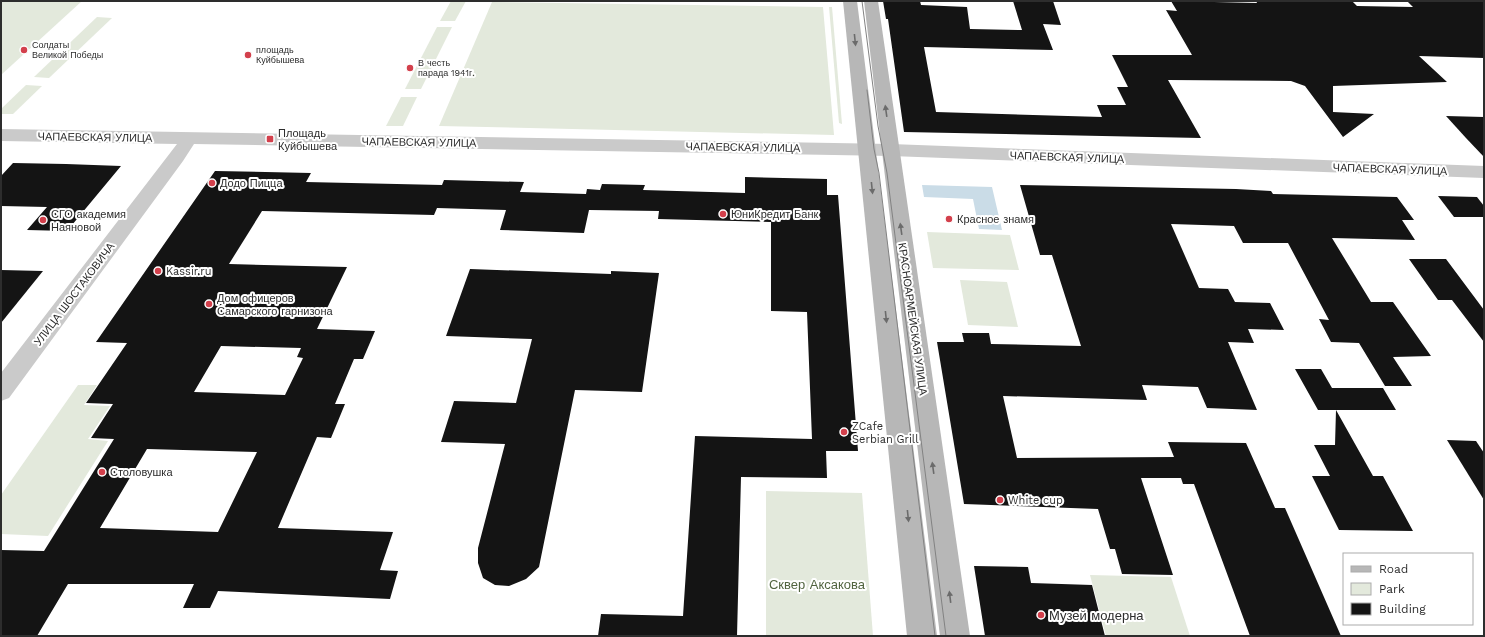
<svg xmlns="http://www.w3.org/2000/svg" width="1485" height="637" font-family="'Work Sans',sans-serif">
	<rect width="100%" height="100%" fill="#fff"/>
	<g fill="#e3e9dc">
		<polygon points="1,1 82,1 1,75"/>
		<polygon points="451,1 466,1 455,21 440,21"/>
		<polygon points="492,2 823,7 834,135 439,126"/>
		<polygon points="829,7 832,7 842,124 839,123"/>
		<polygon points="97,17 112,18 49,78 34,77"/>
		<polygon points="437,27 452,27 421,89 405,89"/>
		<polygon points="26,85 42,86 13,114 1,114 1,109"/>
		<polygon points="401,97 417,97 403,126 386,126"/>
		<polygon points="927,232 1010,235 1019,270 933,268"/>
		<polygon points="960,280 1007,282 1018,327 968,325"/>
		<polygon points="78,385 97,385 84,405 110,406 88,439 108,441 48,536 1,534 1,495"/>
		<polygon points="766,491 862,493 873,636 766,636"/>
		<polygon points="1090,575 1171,577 1190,636 1106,636"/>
	</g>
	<polygon fill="#cadce7" points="922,185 992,187 1002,230 979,229 973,199 924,197"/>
	<g fill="#141414" fill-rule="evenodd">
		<polygon points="883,1 920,1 921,5 967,7 970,29 1022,30 1013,1 1053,1 1061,25 1043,24 1053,50 924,47 936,112 1102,117 1097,105 1126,105 1117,87 1128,87 1112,55 1192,55 1166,10 1177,11 1171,1 1257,3 1256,1 1352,1 1357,6 1413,7 1407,1 1484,1 1484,58 1419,56 1447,82 1333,86 1333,112 1374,114 1343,137 1305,86 1291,81 1168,80 1201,138 904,132 888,19 886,19"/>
		<polygon points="1446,116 1484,117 1484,157 1466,138"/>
		<polygon points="13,163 66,164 121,166 67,231 27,230 47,207 1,206 1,176"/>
		<path d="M 215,171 L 311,173 L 306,182 L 442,185 L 444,180 L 524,182 L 520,192 L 586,194 L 587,189 L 600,190 L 602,184 L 645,185 L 643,190 L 745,193 L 745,177 L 827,179 L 827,195 L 838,195 L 858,451 L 826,451 L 827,478 L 741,477 L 737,636 L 598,636 L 601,614 L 683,616 L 695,436 L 812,439 L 807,312 L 771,311 L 771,222 L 658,219 L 659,211 L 589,210 L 584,233 L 500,230 L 506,210 L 437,208 L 434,215 L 262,211 L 229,264 L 347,267 L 317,329 L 375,331 L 363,359 L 354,359 L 335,404 L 345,404 L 331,438 L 317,437 L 278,528 L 393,532 L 380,570 L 398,571 L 390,599 L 218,591 L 210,608 L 183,608 L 194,584 L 68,584 L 37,636 L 1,636 L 1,550 L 44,551 L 114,439 L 91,438 L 113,404 L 86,403 L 127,343 L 96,342 ZM 221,346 L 301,348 L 297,357 L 303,358 L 285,395 L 194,392 ZM 147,449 L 257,452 L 218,532 L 100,528 Z"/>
		<polygon points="1020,185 1236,189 1271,191 1273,194 1397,197 1414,220 1402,220 1415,240 1332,238 1371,302 1393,302 1431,356 1393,357 1412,386 1385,386 1359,343 1331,342 1319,319 1329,320 1288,243 1243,243 1234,226 1171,224 1199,288 1228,289 1235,302 1270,303 1284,330 1248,329 1254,343 1228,342 1257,410 1207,408 1198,387 1142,385 1147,400 1003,396 1017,458 1174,457 1168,442 1246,443 1275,508 1285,508 1341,636 1250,636 1194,484 1183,484 1181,478 1141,478 1173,575 1122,574 1115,549 1110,549 1098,509 964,504 937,342 964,342 962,333 989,333 991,344 1081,346 1052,255 1040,255"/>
		<polygon points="1438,196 1477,197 1484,206 1484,217 1454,217"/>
		<polygon points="1409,259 1446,259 1484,310 1484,342 1452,300 1438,300"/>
		<polygon points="470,269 611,274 611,271 659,273 642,392 575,390 539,567 526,579 509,586 495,585 483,578 478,563 478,548 505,444 441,442 454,401 516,403 532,339 446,336"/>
		<polygon points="1,270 43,271 1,323"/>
		<polygon points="1295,369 1321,369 1332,388 1383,388 1396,410 1318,410"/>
		<polygon points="1336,410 1373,476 1383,476 1413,531 1339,530 1312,476 1330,476 1314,445 1335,445"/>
		<polygon points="1447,440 1476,441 1484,453 1484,500"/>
		<polygon points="974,566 1028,567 1031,583 1092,585 1105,636 985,636"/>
	</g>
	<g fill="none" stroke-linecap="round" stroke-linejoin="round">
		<polygon fill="#cacaca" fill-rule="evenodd" points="1,129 891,144 1484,166 1484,178 891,156 194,144 183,161 9,398 1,401 1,373 177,144 1,141"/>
		<g fill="#b7b7b7" fill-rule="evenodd">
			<polygon points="843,1 857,1 937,636 907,636"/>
			<polygon points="864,1 878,1 970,636 940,636"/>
		</g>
		<g stroke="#828282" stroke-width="1">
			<polyline points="862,1 878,126 887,173 946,636"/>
			<polyline points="867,90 874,149 879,173 935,636"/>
		</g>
	</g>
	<defs><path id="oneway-solid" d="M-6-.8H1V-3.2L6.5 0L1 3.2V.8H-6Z"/></defs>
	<g fill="#6b6b6b">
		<use href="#oneway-solid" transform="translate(855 40) rotate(84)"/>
		<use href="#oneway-solid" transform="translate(886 111) rotate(-98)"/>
		<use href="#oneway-solid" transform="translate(872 188) rotate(84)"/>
		<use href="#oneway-solid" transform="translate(901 229) rotate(-98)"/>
		<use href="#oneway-solid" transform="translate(886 317) rotate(84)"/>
		<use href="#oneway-solid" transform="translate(933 468) rotate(-98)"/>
		<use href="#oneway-solid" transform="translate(908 516) rotate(84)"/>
		<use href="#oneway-solid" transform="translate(950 597) rotate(-97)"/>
	</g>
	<g fill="#d3404c" stroke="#fff" stroke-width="1.5">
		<circle cx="24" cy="50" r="4"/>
		<circle cx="248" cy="55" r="4"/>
		<circle cx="410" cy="68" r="4"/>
		<rect x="266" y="135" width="8" height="8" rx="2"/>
		<circle cx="212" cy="183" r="4"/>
		<circle cx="723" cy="214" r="4"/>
		<circle cx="949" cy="219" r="4"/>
		<circle cx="43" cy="220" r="4"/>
		<circle cx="158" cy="271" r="4"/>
		<circle cx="209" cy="304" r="4"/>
		<circle cx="844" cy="432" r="4"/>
		<circle cx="102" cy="472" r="4"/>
		<circle cx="1000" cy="500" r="4"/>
		<circle cx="1041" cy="615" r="4"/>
	</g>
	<g text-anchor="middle" stroke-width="4" stroke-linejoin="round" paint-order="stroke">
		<g font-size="9" fill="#2d2d2d" stroke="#fff" text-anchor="start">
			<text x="32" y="48">Солдаты<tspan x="32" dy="10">Великой Победы</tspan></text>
			<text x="256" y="53">площадь<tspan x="256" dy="10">Куйбышева</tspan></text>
			<text x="418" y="66">В честь<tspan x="418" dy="10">парада 1941г.</tspan></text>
		</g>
		<g font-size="11" fill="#2d2d2d" stroke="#fff" text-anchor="start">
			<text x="278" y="137">Площадь<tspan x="278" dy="13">Куйбышева</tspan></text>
			<text x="220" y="187">Додо Пицца</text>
			<text x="51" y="218">СГО академия<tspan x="51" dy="13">Наяновой</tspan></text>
			<text x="731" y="218">ЮниКредит Банк</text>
			<text x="957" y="223">Красное знамя</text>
			<text x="166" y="275">Kassir.ru</text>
			<text x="217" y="302">Дом офицеров<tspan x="217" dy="13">Самарского гарнизона</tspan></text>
			<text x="852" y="430">ZCafe<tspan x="852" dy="13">Serbian Grill</tspan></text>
			<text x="110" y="476">Столовушка</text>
			<text x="1008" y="504">White cup</text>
		</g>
		<g font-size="11" fill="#2d2d2d" stroke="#fff">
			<text transform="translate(95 137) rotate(1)" y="4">ЧАПАЕВСКАЯ УЛИЦА</text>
			<text transform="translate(419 142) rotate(1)" y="4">ЧАПАЕВСКАЯ УЛИЦА</text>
			<text transform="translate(743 147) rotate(1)" y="4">ЧАПАЕВСКАЯ УЛИЦА</text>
			<text transform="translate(1067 157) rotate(2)" y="4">ЧАПАЕВСКАЯ УЛИЦА</text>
			<text transform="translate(1390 169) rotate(2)" y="4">ЧАПАЕВСКАЯ УЛИЦА</text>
			<text transform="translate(74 294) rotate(-53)" y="4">УЛИЦА ШОСТАКОВИЧА</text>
			<text transform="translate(913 319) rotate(82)" y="4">КРАСНОАРМЕЙСКАЯ УЛИЦА</text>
		</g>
		<g font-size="13" fill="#51643f" stroke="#fff">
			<text x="817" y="589">Сквер Аксакова</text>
		</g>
		<g font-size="13" fill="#2d2d2d" stroke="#fff" text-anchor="start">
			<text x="1049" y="620">Музей модерна</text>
		</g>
	</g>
	<rect width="1485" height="637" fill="none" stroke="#2d2d2d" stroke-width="4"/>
	<rect x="1343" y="553" width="130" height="72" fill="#ffffff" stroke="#ababab"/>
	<rect x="1351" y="566" width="20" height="6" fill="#b7b7b7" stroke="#ababab"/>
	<text x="1379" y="573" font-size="12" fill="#2d2d2d">Road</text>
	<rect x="1351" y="583" width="20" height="12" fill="#e3e9dc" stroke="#ababab"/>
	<text x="1379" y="593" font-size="12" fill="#2d2d2d">Park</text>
	<rect x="1351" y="603" width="20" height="12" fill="#141414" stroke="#ababab"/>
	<text x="1379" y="613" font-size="12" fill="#2d2d2d">Building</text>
</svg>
